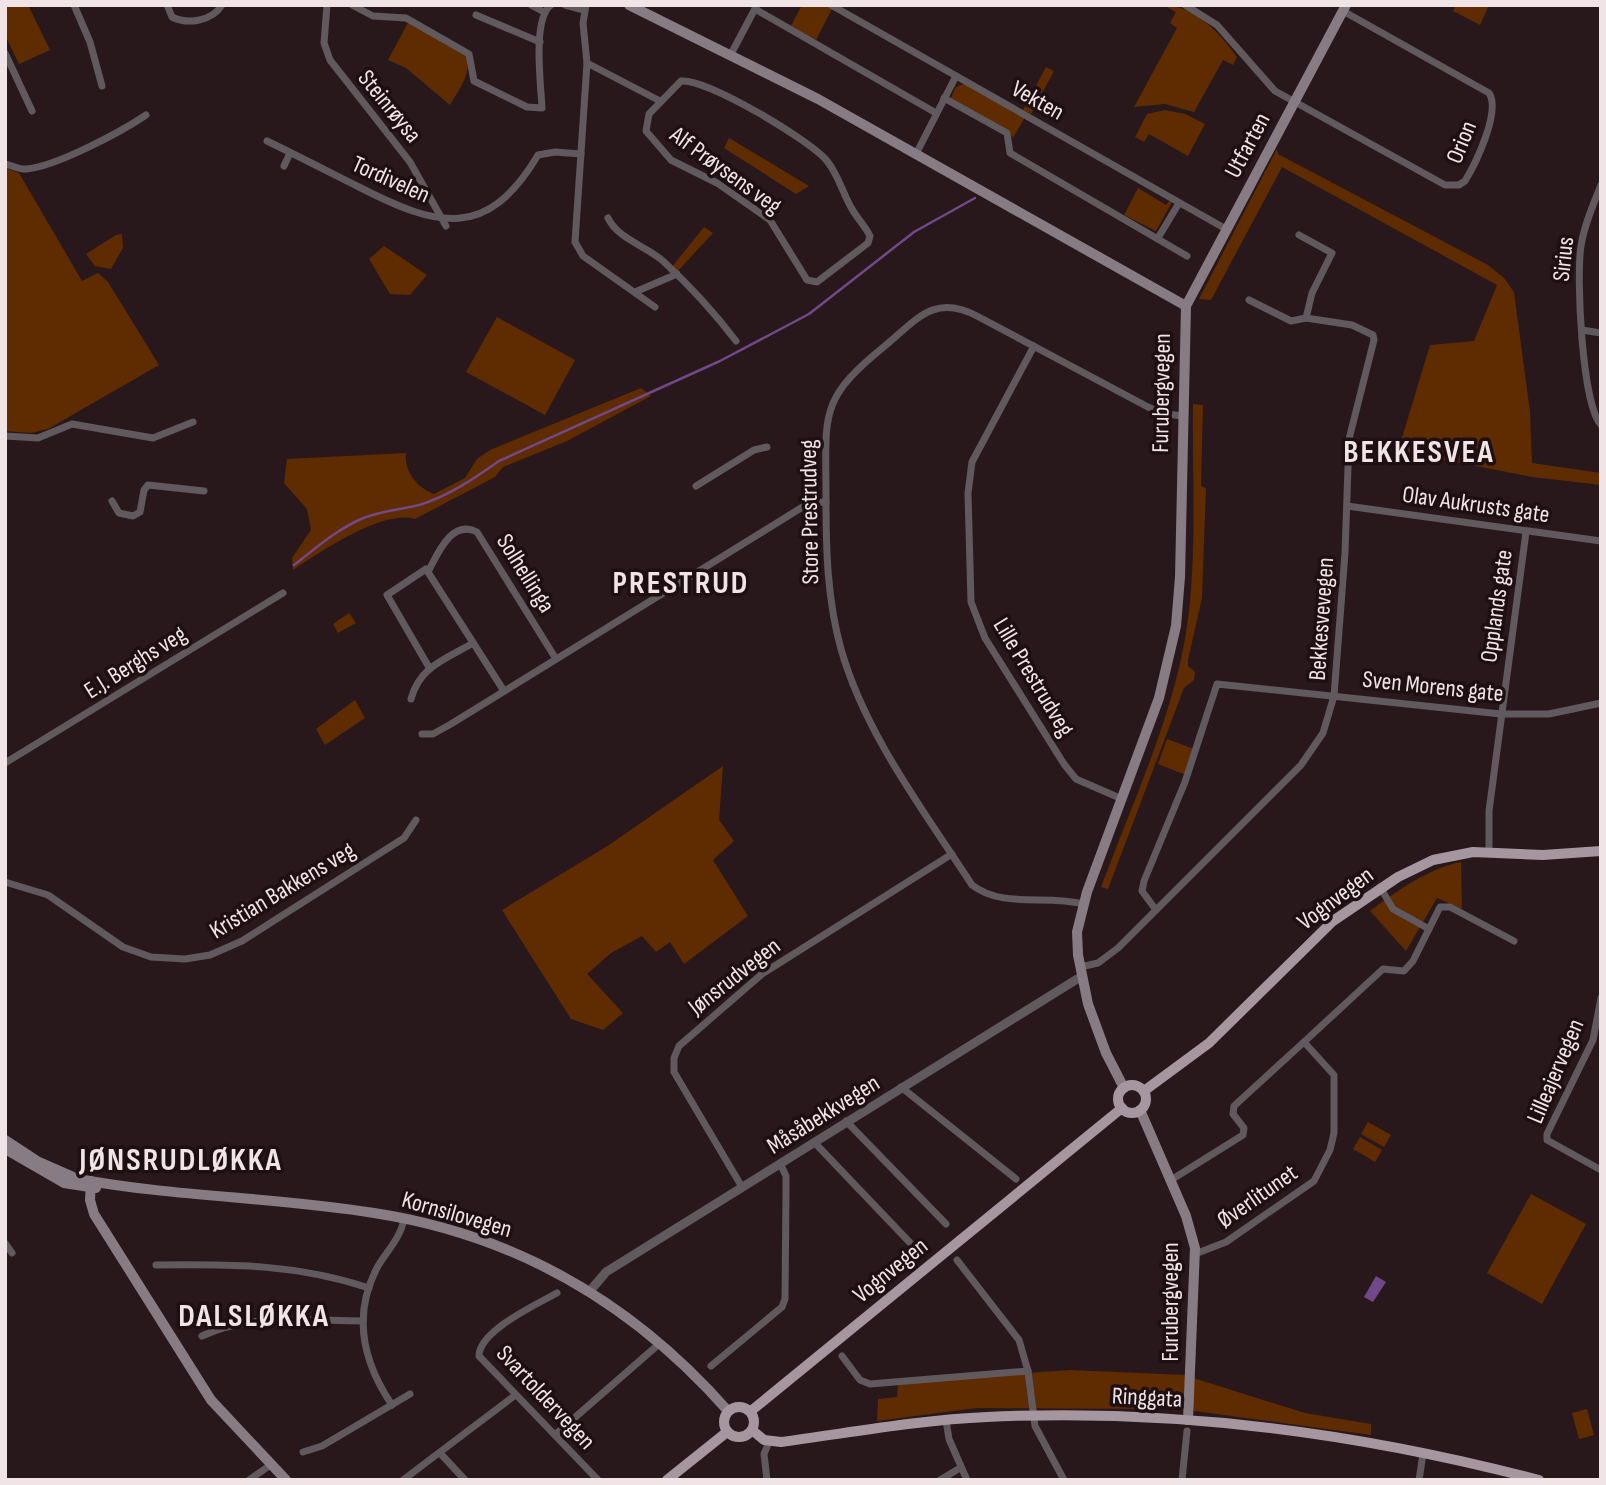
<svg xmlns="http://www.w3.org/2000/svg" width="1606" height="1485" font-family="'Sofia Sans Condensed',sans-serif">
	<rect width="100%" height="100%" fill="#28181c"/>
	<g fill="#5f2b00">
		<polygon points="5,5 28,5 50,50 19,64 5,35"/>
		<polygon points="802,5 826,5 832,9 816,40 791,26"/>
		<path d="M 1163,5 C 1194,5 1220,33 1237,57 L 1233,65 L 1223,60 L 1194,112 L 1165,104 L 1134,107 L 1177,28 L 1170,23 L 1176,12 Z"/>
		<polygon points="1456,5 1489,5 1480,25 1453,11"/>
		<path d="M 409,21 L 465,53 C 474,72 459,89 450,105 L 406,68 L 388,60 Z"/>
		<polygon points="1046,67 1054,71 1031,114 1023,110"/>
		<polygon points="966,83 1025,117 1013,138 1007,130 951,98 956,87"/>
		<polygon points="1165,110 1185,114 1205,124 1188,156 1149,134 1144,142 1135,137 1147,114"/>
		<polygon points="729,138 809,186 796,194 724,148"/>
		<polygon points="1277,149 1278,154 1488,265 1504,278 1514,292 1530,412 1532,463 1601,473 1601,485 1532,477 1398,451 1430,345 1474,341 1497,285 1282,167 1211,300 1199,299"/>
		<polygon points="6,168 19,173 82,281 98,273 108,282 159,365 48,429 31,433 5,431"/>
		<polygon points="1138,188 1166,205 1170,200 1172,202 1156,231 1124,215"/>
		<polygon points="704,227 713,233 676,273 671,268"/>
		<polygon points="122,234 123,248 111,269 95,266 86,254 116,235"/>
		<polygon points="384,246 427,275 410,295 390,294 369,259"/>
		<polygon points="497,317 575,360 545,415 466,372"/>
		<path d="M 641,388 L 651,396 L 567,441 L 503,467 L 495,477 L 415,519 C 383,509 320,552 293,570 L 292,558 L 311,530 L 307,509 L 284,483 L 287,459 L 406,453 C 404,472 418,488 434,494 L 465,478 L 477,459 L 490,450 Z"/>
		<path d="M 1193,404 L 1203,405 L 1201,486 L 1206,488 L 1202,598 L 1188,660 L 1188,666 L 1195,672 L 1194,680 L 1184,688 L 1108,889 L 1101,887 C 1131,806 1170,724 1185,639 C 1198,563 1192,482 1193,404 Z"/>
		<polygon points="349,613 356,623 338,633 333,624"/>
		<polygon points="355,700 365,718 325,745 316,729"/>
		<polygon points="1167,739 1194,749 1186,775 1158,764"/>
		<polygon points="723,766 719,820 734,841 713,860 748,916 684,964 670,942 656,952 642,936 611,953 587,974 623,1013 603,1030 571,1019 502,910 606,847"/>
		<path d="M 1461,862 L 1462,909 L 1437,898 L 1406,951 L 1370,911 C 1395,892 1429,868 1461,862 Z"/>
		<polygon points="1368,1122 1391,1135 1384,1147 1361,1134"/>
		<polygon points="1360,1137 1382,1150 1375,1162 1353,1149"/>
		<polygon points="1531,1194 1586,1224 1542,1304 1487,1273"/>
		<polygon points="1071,1370 1184,1375 1305,1413 1371,1424 1371,1435 1180,1409 977,1408 877,1421 878,1399 897,1397 898,1385 964,1377"/>
		<polygon points="1587,1409 1594,1435 1579,1439 1572,1413"/>
	</g>
	<polygon fill="#714988" points="1376,1276 1386,1282 1373,1302 1364,1297"/>
	<g fill="none" stroke-linecap="round" stroke-linejoin="round">
		<path stroke="#714988" stroke-width="2.5" d="M 294,565 C 315,549 336,530 361,519 C 380,511 399,510 419,505 C 447,497 475,478 499,461 L 720,361 L 809,314 L 914,232 L 975,198"/>
		<g stroke="#60595e" stroke-width="7">
			<polyline points="74,5 90,42 102,86"/>
			<path d="M 167,5 L 172,17 C 188,25 212,21 222,5"/>
			<polyline points="327,5 324,43 330,60 410,162 446,226"/>
			<path d="M 352,5 L 373,16 L 406,18 L 469,54 L 474,81 L 527,107 L 542,108 C 541,85 532,19 551,5"/>
			<polyline points="531,5 544,12"/>
			<polyline points="565,5 584,10"/>
			<polyline points="586,5 583,23 587,63 575,242 583,256 655,307"/>
			<polyline points="831,5 1226,229"/>
			<path d="M 1185,5 L 1217,25 L 1275,91 L 1445,185 L 1459,185 L 1465,181 C 1476,163 1501,111 1489,93 L 1343,11"/>
			<polyline points="755,9 936,113"/>
			<polyline points="476,15 540,42"/>
			<polyline points="5,53 32,111"/>
			<polyline points="731,54 757,5"/>
			<polyline points="587,63 660,101"/>
			<path d="M 681,81 C 706,78 810,140 827,161 C 838,174 843,194 852,209 C 857,218 865,226 870,236 L 868,243 L 817,282 L 807,280 L 770,220 L 717,183 L 671,160 L 646,131 L 649,114 Z"/>
			<polyline points="944,98 1007,133 1010,153 1187,256"/>
			<path d="M 267,141 C 298,156 329,172 359,187 C 437,227 487,241 538,155 L 555,152 L 581,154"/>
			<polyline points="916,154 956,76"/>
			<path d="M 5,164 C 12,165 19,170 26,169 C 55,167 121,132 146,115"/>
			<polyline points="284,166 290,153"/>
			<path d="M 1601,185 C 1593,205 1584,226 1581,246 C 1576,276 1582,405 1601,425"/>
			<path d="M 608,218 C 618,239 646,246 663,261 C 690,286 714,312 736,341"/>
			<polyline points="1158,238 1179,203"/>
			<polyline points="635,292 677,274"/>
			<polyline points="1249,300 1291,321 1306,318"/>
			<polyline points="1582,330 1601,333"/>
			<polyline points="1034,346 972,462 968,493 971,602 985,638 1064,764 1076,779 1122,799"/>
			<polyline points="5,436 38,438 72,424 153,438 193,422"/>
			<polyline points="696,486 754,450 767,447"/>
			<polyline points="112,501 119,513 133,516 140,512 144,490 148,485 204,491"/>
			<polyline points="1347,506 1601,541"/>
			<path d="M 429,570 C 438,553 452,519 477,532 L 556,659"/>
			<polyline points="430,669 387,595 426,569 504,691"/>
			<path d="M 411,699 C 420,666 446,659 473,643"/>
			<polyline points="422,734 433,734 451,724 809,503 826,502"/>
			<polyline points="5,763 283,593"/>
			<polyline points="1489,853 1489,811 1526,532"/>
			<polyline points="5,882 48,895 123,947 151,957 185,959 210,955 242,941 404,838 416,820"/>
			<polyline points="1380,887 1393,909 1429,929 1440,907 1450,907 1514,941"/>
			<path d="M 1083,904 C 1047,894 1003,909 972,885 C 924,811 865,734 841,649 C 827,599 826,548 826,497 C 826,413 818,400 886,345 C 918,318 935,294 977,316 L 1148,407 L 1161,413 L 1182,416"/>
			<polyline points="1156,910 1142,891 1144,881 1185,782 1217,684 1501,714 1549,714 1601,703"/>
			<polyline points="1080,967 1098,963 1118,948 1301,765 1323,733 1334,696 1345,553 1349,439 1374,340 1373,335 1352,325 1306,318 1312,293 1332,253 1299,235"/>
			<polyline points="1601,998 1593,1040 1547,1134 1547,1140 1601,1170"/>
			<polyline points="1304,1042 1383,969 1404,971 1413,961 1429,929"/>
			<polyline points="901,1087 1016,1179"/>
			<polyline points="846,1121 946,1224"/>
			<polyline points="814,1142 916,1249"/>
			<polyline points="1171,1180 1243,1135 1244,1128 1233,1114 1234,1106 1304,1042 1334,1075 1334,1133 1330,1150 1314,1181 1226,1242 1195,1254"/>
			<polyline points="742,1187 674,1072 674,1058 679,1046 762,974 952,854"/>
			<polyline points="5,1243 12,1253"/>
			<polyline points="957,1260 1019,1340 1028,1371 1035,1426 1064,1480"/>
			<path d="M 156,1265 C 232,1264 296,1264 369,1288"/>
			<path d="M 557,1293 C 537,1304 479,1331 479,1356 L 598,1480"/>
			<path d="M 202,1336 C 250,1313 311,1321 363,1321"/>
			<polyline points="842,1356 860,1380 870,1384 1028,1371"/>
			<polyline points="711,1366 782,1307 785,1299 786,1193 786,1176 780,1163"/>
			<path d="M 392,1405 C 363,1362 352,1314 378,1266 C 387,1251 401,1237 404,1219"/>
			<polyline points="946,1420 949,1439 967,1480"/>
			<polyline points="556,1434 659,1344"/>
			<polyline points="303,1452 322,1446 410,1394"/>
			<polyline points="440,1453 465,1480"/>
			<polyline points="249,1480 272,1464"/>
			<polyline points="403,1480 514,1396"/>
			<polyline points="767,1480 764,1454 769,1442"/>
			<polyline points="940,1480 960,1468"/>
			<polyline points="1182,1480 1187,1431"/>
			<polyline points="1419,1480 1423,1454"/>
		</g>
		<polyline stroke="#60595e" stroke-width="9" points="590,1291 606,1272 1082,976"/>
		<g stroke="#877c83" stroke-width="10">
			<polyline points="629,5 818,99 1186,306"/>
			<polyline points="1124,1088 1106,1053 1088,1004 1078,955 1077,932 1087,892 1159,698 1176,626 1180,577 1186,306 1346,5"/>
			<polyline points="1140,1110 1186,1216 1195,1248 1188,1420"/>
			<path d="M 5,1140 L 37,1161 L 78,1179 C 176,1197 276,1197 374,1213 C 517,1235 633,1303 728,1411"/>
			<polyline points="5,1149 64,1183 96,1188"/>
			<polyline points="91,1181 90,1200 94,1214 211,1400 286,1480"/>
		</g>
		<g stroke="#a596a0" stroke-width="10">
			<circle cx="1132" cy="1099" r="14"/>
			<polyline points="1144,1091 1209,1043 1333,921 1398,877 1433,860 1473,852 1543,855 1601,851"/>
			<circle cx="739" cy="1422" r="15"/>
			<polyline points="751,1411 1122,1108"/>
			<path d="M 752,1430 L 764,1440 L 781,1442 C 849,1433 918,1420 987,1417 C 1172,1408 1360,1433 1539,1480"/>
			<polyline points="667,1480 727,1432"/>
		</g>
	</g>
	<g text-anchor="middle" stroke-width="7" stroke-linejoin="round" paint-order="stroke">
		<g font-size="24" fill="#f0e4e7" stroke="#1e0f13">
			<text transform="translate(1038 100) rotate(29)" y="8">Vekten</text>
			<text transform="translate(390 106) rotate(51)" y="8">Steinrøysa</text>
			<text transform="translate(1461 142) rotate(-68)" y="8">Orion</text>
			<text transform="translate(1247 145) rotate(-62)" y="8">Utfarten</text>
			<text transform="translate(726 170) rotate(36)" y="8">Alf Prøysens veg</text>
			<text transform="translate(391 179) rotate(24)" y="8">Tordivelen</text>
			<text transform="translate(1563 259) rotate(-84)" y="8">Sirius</text>
			<text transform="translate(1161 393) rotate(-89)" y="8">Furubergvegen</text>
			<text transform="translate(1476 504) rotate(8)" y="8">Olav Aukrusts gate</text>
			<text transform="translate(809 512) rotate(-91)" y="8">Store Prestrudveg</text>
			<text transform="translate(526 573) rotate(58)" y="8">Solhellinga</text>
			<text transform="translate(1496 606) rotate(-82)" y="8">Opplands gate</text>
			<text transform="translate(1321 619) rotate(-86)" y="8">Bekkesvevegen</text>
			<text transform="translate(135 662) rotate(-32)" y="8">E.J. Berghs veg</text>
			<text transform="translate(1034 677) rotate(59)" y="8">Lille Prestrudveg</text>
			<text transform="translate(1433 686) rotate(6)" y="8">Sven Morens gate</text>
			<text transform="translate(282 890) rotate(-31)" y="8">Kristian Bakkens veg</text>
			<text transform="translate(1335 898) rotate(-37)" y="8">Vognvegen</text>
			<text transform="translate(734 976) rotate(-38)" y="8">Jønsrudvegen</text>
			<text transform="translate(1555 1071) rotate(-67)" y="8">Lilleajervegen</text>
			<text transform="translate(823 1114) rotate(-32)" y="8">Måsåbekkvegen</text>
			<text transform="translate(1257 1196) rotate(-35)" y="8">Øverlitunet</text>
			<text transform="translate(457 1214) rotate(16)" y="8">Kornsilovegen</text>
			<text transform="translate(890 1270) rotate(-39)" y="8">Vognvegen</text>
			<text transform="translate(1170 1302) rotate(-90)" y="8">Furubergvegen</text>
			<text transform="translate(546 1397) rotate(47)" y="8">Svartoldervegen</text>
			<text transform="translate(1147 1397) rotate(3)" y="8">Ringgata</text>
		</g>
		<g font-size="32" font-weight="bold" letter-spacing="2" fill="#f0e4e7" stroke="#1e0f13">
			<text x="1419" y="462">BEKKESVEA</text>
			<text x="681" y="593">PRESTRUD</text>
			<text x="181" y="1170">JØNSRUDLØKKA</text>
			<text x="254" y="1326">DALSLØKKA</text>
		</g>
	</g>
	<rect width="1606" height="1485" fill="none" stroke="#f0e4e7" stroke-width="14"/>
</svg>
